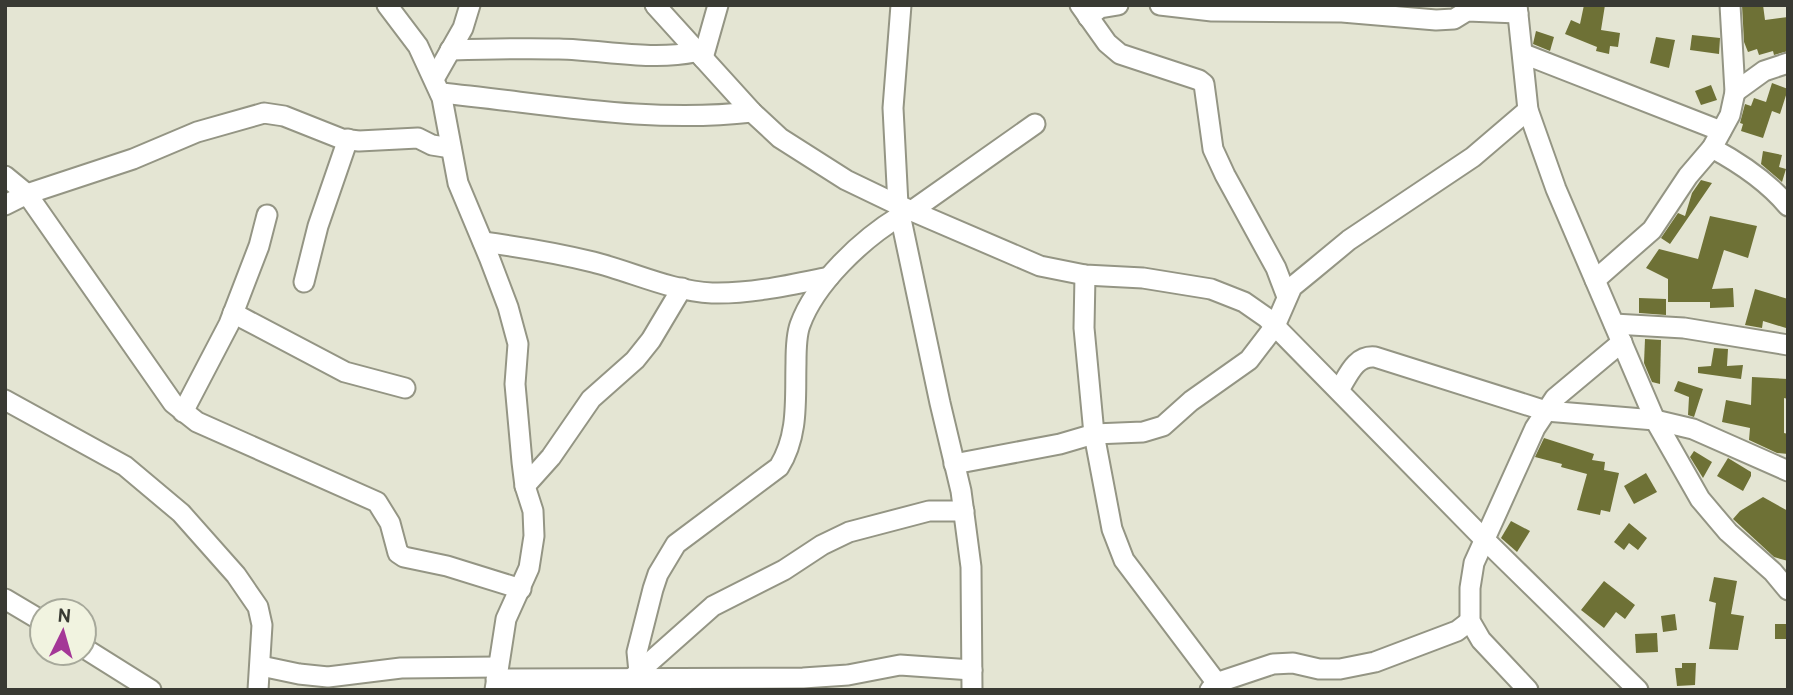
<svg xmlns="http://www.w3.org/2000/svg" width="1793" height="695" font-family="Overpass,sans-serif">
	<rect width="100%" height="100%" fill="#e4e5d3"/>
	<g fill="#6e7136">
		<polygon points="1584,5 1605,5 1601,30 1620,33 1618,47 1610,46 1609,54 1596,51 1597,47 1565,34 1571,20 1580,24"/>
		<polygon points="1742,5 1763,5 1765,20 1788,17 1788,51 1774,55 1773,51 1759,55 1757,49 1748,52 1744,42"/>
		<polygon points="1536,31 1554,37 1550,51 1533,44"/>
		<polygon points="1692,35 1720,38 1719,54 1690,50"/>
		<polygon points="1656,37 1675,40 1669,68 1650,63"/>
		<polygon points="1772,83 1788,89 1780,114 1772,111 1763,138 1741,131 1743,124 1740,123 1745,104 1751,106 1754,98 1766,102"/>
		<polygon points="1711,85 1717,100 1701,105 1695,91"/>
		<polygon points="1763,151 1782,155 1779,167 1786,169 1782,182 1761,164"/>
		<polygon points="1701,180 1712,183 1670,244 1661,238 1678,213 1685,216 1692,193"/>
		<polygon points="1710,216 1757,226 1748,258 1724,250 1712,289 1733,288 1734,307 1710,308 1710,302 1668,302 1668,279 1646,268 1659,249 1698,259"/>
		<polygon points="1755,289 1788,299 1786,328 1763,321 1762,328 1745,325"/>
		<polygon points="1639,298 1666,299 1666,315 1639,313"/>
		<polygon points="1645,339 1661,340 1660,384 1652,382 1644,363"/>
		<polygon points="1714,348 1728,349 1727,366 1743,365 1741,379 1698,373 1698,367 1711,366"/>
		<polygon points="1752,377 1788,379 1788,399 1784,398 1784,433 1788,434 1788,454 1777,453 1749,440 1750,428 1722,422 1726,400 1751,405"/>
		<polygon points="1678,381 1703,389 1694,417 1688,415 1689,397 1674,391"/>
		<polygon points="1544,438 1594,454 1592,460 1605,462 1604,470 1619,473 1610,512 1601,510 1600,515 1577,510 1587,474 1561,467 1562,464 1535,457"/>
		<polygon points="1694,451 1712,462 1703,478 1690,457"/>
		<polygon points="1728,458 1751,472 1751,476 1743,491 1717,476"/>
		<polygon points="1646,473 1657,492 1634,504 1624,486"/>
		<polygon points="1763,497 1788,511 1788,561 1774,557 1733,519 1740,511"/>
		<polygon points="1511,521 1530,531 1517,552 1501,538"/>
		<polygon points="1629,523 1647,538 1638,550 1629,543 1624,550 1614,542"/>
		<polygon points="1714,577 1737,581 1731,614 1744,616 1738,650 1709,649 1716,603 1709,601"/>
		<polygon points="1604,581 1635,605 1625,619 1616,612 1604,628 1581,610"/>
		<polygon points="1675,614 1677,630 1663,632 1661,616"/>
		<rect x="1775" y="624" width="11" height="15"/>
		<polygon points="1657,633 1658,652 1636,653 1635,634"/>
		<polygon points="1682,663 1696,663 1695,685 1677,686 1675,668 1682,668"/>
	</g>
	<g fill="none" stroke-linecap="round" stroke-linejoin="round">
		<g stroke="#949584" stroke-width="23">
			<g id="minor">
				<polyline points="387,5 418,46 442,98 458,183 489,257 508,307 518,344 515,384 522,462 525,486 533,511 534,536 529,568 506,619 495,690"/>
				<polyline points="655,5 752,112 780,138 846,180 898,205 1040,266 1085,275 1143,278 1211,289 1244,302 1267,318 1484,539 1638,690"/>
				<polyline points="901,5 893,108 898,205 940,403 961,491 971,567 972,690"/>
				<polyline points="1080,5 1107,43 1120,54 1199,80 1204,84 1213,149 1225,175 1276,268 1287,297"/>
				<polyline points="1160,5 1212,11 1342,12 1436,20 1454,19 1467,11 1518,13"/>
				<polyline points="1517,5 1528,110 1556,189 1655,420 1700,499 1728,532 1773,572 1788,590"/>
				<polyline points="1088,17 1100,8 1118,5"/>
				<path d="M 450,50 C 487,49 523,48 559,49 C 604,50 651,61 695,52"/>
				<polyline points="1524,54 1721,131"/>
				<polyline points="703,58 718,5"/>
				<polyline points="434,79 463,28 470,5"/>
				<polyline points="1735,92 1764,71 1788,63"/>
				<path d="M 440,93 C 545,103 646,124 752,112"/>
				<path d="M 1712,148 C 1740,163 1767,181 1788,206"/>
				<polyline points="5,176 27,194 173,403 197,422 377,502 390,523 398,553 404,557 447,566 521,589"/>
				<polyline points="5,205 27,194 133,159 197,132 264,113 284,116 342,139 359,141 418,138 432,145 451,148"/>
				<polyline points="913,210 1035,124"/>
				<path d="M 483,242 C 520,247 557,253 593,262 C 633,272 671,291 712,293 C 751,294 790,285 829,277"/>
				<polyline points="1085,275 1084,328 1094,434 1112,529 1124,560 1222,690"/>
				<polyline points="1595,280 1652,230 1688,176 1712,148 1730,115 1735,92 1730,5"/>
				<polyline points="304,282 318,226 348,139"/>
				<polyline points="233,313 345,372 405,388"/>
				<polyline points="1614,324 1684,328 1788,345"/>
				<path d="M 1339,390 C 1348,376 1355,355 1375,357 L 1546,411 L 1655,420 L 1693,429 L 1788,471"/>
				<polyline points="5,400 125,466 181,513 236,575 258,607 262,625 258,690"/>
				<polyline points="183,412 229,324 259,246 267,215"/>
				<polyline points="954,464 1060,444 1094,434 1143,432 1163,426 1191,401 1249,360 1275,326 1292,287 1314,269 1349,240 1473,157 1528,110"/>
				<polyline points="525,486 551,457 591,399 635,360 651,340 682,288"/>
				<polyline points="5,599 42,621"/>
				<polyline points="84,648 151,690"/>
				<polyline points="261,666 299,674 328,677 401,668 498,667"/>
				<path d="M 639,672 L 637,652 L 653,589 L 658,574 L 676,544 L 779,467 C 799,435 795,399 796,363 C 796,351 796,336 800,325 C 815,283 862,239 900,216"/>
				<polyline points="633,677 713,606 784,570 822,545 849,532 929,511 964,511"/>
				<polyline points="496,679 803,678 848,675 900,665 972,670"/>
				<polyline points="1210,690 1216,683 1273,664 1293,663 1319,669 1340,669 1375,662 1457,631 1470,621"/>
				<polyline points="1528,690 1481,640 1470,621 1470,588 1474,563 1535,428 1555,398 1622,342"/>
			</g>
		</g>
		<use href="#minor" stroke="#fff" stroke-width="19"/>
	</g>
	<rect width="1793" height="695" fill="none" stroke="#393a33" stroke-width="14"/>
	<g transform="translate(63 632) rotate(5)"><circle r="33" fill="#f1f3e0" stroke="#a7a99b" stroke-width="2"/>
	<path d="M0-5L12 26L0 18L-12 26Z" fill="#a43797"/>
	<text y="-10" font-size="19" font-weight="bold" text-anchor="middle" fill="#393a33">N</text>
	</g>
</svg>
